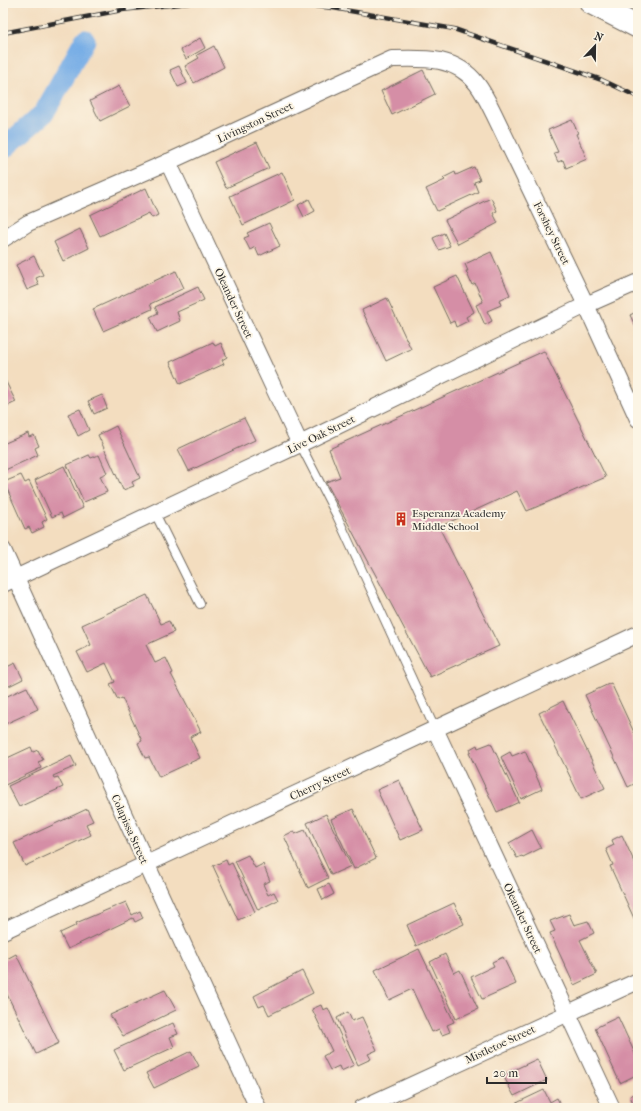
<svg xmlns="http://www.w3.org/2000/svg" width="641" height="1111" font-family="'IM FELL French Canon',serif">
	<rect width="100%" height="100%" fill="#fcf5e5"/>
	<filter id="ink" filterUnits="userSpaceOnUse"><feTurbulence type="fractalNoise" baseFrequency=".025" numOctaves="2"/><feDisplacementMap in="SourceGraphic" scale="8" xChannelSelector="R" yChannelSelector="G"/><feConvolveMatrix kernelMatrix="1 2 1 2 8 2 1 2 1" color-interpolation-filters="sRGB"/></filter>
	<filter id="wash" filterUnits="userSpaceOnUse"><feTurbulence type="fractalNoise" baseFrequency=".012" numOctaves="4" result="noise"/><feDisplacementMap in="SourceGraphic" scale="16" xChannelSelector="R" yChannelSelector="G"/><feGaussianBlur stdDeviation="0.9" result="paint"/><feColorMatrix in="noise" values="0 0 0 0 0 0 0 0 0 0 0 0 0 0 0 0 0 1.4 0 .05"/><feComposite in="paint" operator="in"/></filter>
	<g filter="url(#wash)">
		<rect width="100%" height="100%" fill="#f3ddbf"/>
		<g fill="none" stroke-linecap="round" stroke-linejoin="round">
			<polyline stroke="#78aee6" stroke-width="21" points="3,149 44,113 85,40"/>
		</g>
		<g id="blocks">
			<g fill="#d58ea6">
				<polygon points="200,38 205,48 186,59 181,50"/>
				<polygon points="214,46 224,67 194,83 185,66 199,58 197,55"/>
				<polygon points="179,66 187,83 178,87 170,70"/>
				<polygon points="423,70 435,94 392,115 381,91"/>
				<polygon points="119,86 130,106 100,121 90,101"/>
				<polygon points="572,120 578,133 576,134 587,159 566,168 563,160 558,162 554,153 558,152 548,130"/>
				<polygon points="257,142 269,168 226,188 214,162"/>
				<polygon points="474,167 480,180 474,182 478,192 437,211 426,189 445,180 443,178 455,172 456,175"/>
				<polygon points="282,172 295,200 243,225 230,196"/>
				<polygon points="146,188 158,215 152,218 149,213 100,236 90,215"/>
				<polygon points="491,198 497,211 493,213 498,223 458,244 445,220"/>
				<polygon points="309,199 315,211 304,217 298,205"/>
				<polygon points="269,223 280,246 259,256 255,247 250,250 244,238 249,236 247,233"/>
				<polygon points="80,229 89,248 63,261 54,242"/>
				<polygon points="444,233 450,246 439,250 433,238"/>
				<polygon points="491,252 510,295 499,300 501,305 487,311 492,321 485,325 476,305 483,302 475,283 472,285 466,271 468,271 465,264"/>
				<polygon points="34,256 43,275 36,278 39,285 27,290 16,265"/>
				<polygon points="176,271 184,288 150,304 152,309 103,331 93,309"/>
				<polygon points="457,276 474,312 466,317 468,321 456,327 454,321 450,323 433,287"/>
				<polygon points="198,287 204,300 177,312 180,321 157,332 150,317 158,313 155,307"/>
				<polygon points="387,298 411,349 386,361 362,310"/>
				<polygon points="638,311 638,332 630,315"/>
				<polygon points="213,342 215,346 221,343 227,357 222,360 224,364 180,384 170,362"/>
				<polygon points="544,351 606,477 527,511 517,491 439,527 499,646 430,677 326,482 340,477 329,449"/>
				<polygon points="5,380 16,402 3,408 3,381"/>
				<polygon points="102,395 107,408 94,414 88,401"/>
				<polygon points="80,409 89,430 78,436 68,414"/>
				<polygon points="244,418 255,440 189,471 178,449"/>
				<polygon points="116,426 140,478 132,482 134,486 123,490 98,435"/>
				<polygon points="28,433 29,437 34,435 39,446 35,448 38,455 3,471 3,444"/>
				<polygon points="89,455 91,458 99,455 107,473 100,476 107,492 84,502 67,465"/>
				<polygon points="64,466 83,508 63,518 61,513 52,517 35,480"/>
				<polygon points="21,475 25,483 29,481 47,519 42,522 44,527 32,533 29,527 25,529 4,482"/>
				<polygon points="147,595 161,624 169,621 174,632 146,645 155,663 166,658 173,673 171,674 201,732 190,737 200,758 159,777 149,757 145,758 138,743 142,741 122,698 118,700 110,684 115,682 106,663 87,672 77,652 91,645 82,625"/>
				<polygon points="15,663 23,679 3,689 3,669"/>
				<polygon points="611,683 638,741 638,782 628,787 585,695"/>
				<polygon points="27,687 38,709 3,725 3,698"/>
				<polygon points="563,701 605,788 581,799 539,713"/>
				<polygon points="491,743 519,802 497,812 469,753 471,752 470,749 477,745 478,748"/>
				<polygon points="31,747 33,752 38,750 43,760 38,762 41,768 3,786 3,760"/>
				<polygon points="525,751 542,789 521,799 501,757 510,752 512,756"/>
				<polygon points="71,756 76,766 53,776 54,778 58,777 63,787 19,807 8,786"/>
				<polygon points="399,780 423,830 400,840 377,790"/>
				<polygon points="87,809 93,821 86,824 91,835 25,866 14,843"/>
				<polygon points="353,809 376,858 354,869 331,819"/>
				<polygon points="326,814 351,866 331,875 307,823"/>
				<polygon points="305,830 328,878 308,888 284,836 294,831 295,834"/>
				<polygon points="532,830 541,848 523,857 522,856 517,858 509,843"/>
				<polygon points="622,835 638,870 638,927 610,866 613,865 606,849 614,845 612,840"/>
				<polygon points="248,855 255,868 263,864 270,881 263,884 268,895 274,892 278,900 258,910 235,861"/>
				<polygon points="226,860 228,865 232,863 255,912 238,920 213,866"/>
				<polygon points="329,884 334,894 323,900 318,889"/>
				<polygon points="126,902 132,915 140,911 143,918 135,922 133,918 68,949 60,933 77,925 76,923"/>
				<polygon points="454,903 464,924 416,946 407,925"/>
				<polygon points="569,914 574,925 588,921 594,933 580,940 597,974 574,985 550,933 555,931 550,921"/>
				<polygon points="419,949 454,1022 447,1025 450,1032 442,1035 439,1029 432,1032 412,989 389,1000 375,970"/>
				<polygon points="16,954 59,1043 36,1054 3,986 3,961"/>
				<polygon points="445,954 454,973 460,970 478,1009 456,1019 430,962"/>
				<polygon points="503,957 516,984 482,999 471,977 494,966 492,962"/>
				<polygon points="302,971 313,993 269,1015 264,1005 259,1007 254,996"/>
				<polygon points="165,990 176,1010 123,1036 110,1015"/>
				<polygon points="321,1005 323,1010 328,1008 354,1065 341,1071 339,1066 330,1070 323,1056 332,1051 312,1009"/>
				<polygon points="348,1012 352,1021 362,1017 377,1050 368,1054 371,1059 358,1065 337,1018"/>
				<polygon points="618,1017 638,1060 638,1074 620,1083 595,1028"/>
				<polygon points="173,1023 178,1034 170,1037 174,1047 124,1070 114,1050"/>
				<polygon points="191,1051 199,1066 154,1088 146,1073"/>
				<polygon points="537,1059 547,1080 514,1096 503,1075"/>
				<polygon points="544,1090 550,1102 557,1098 562,1108 506,1108"/>
				<polygon points="638,1092 638,1108 635,1108 630,1096"/>
			</g>
		</g>
	</g>
	<g filter="url(#ink)">
		<use href="#blocks" fill-opacity="0" stroke="#71695f" stroke-width="1"/>
		<g fill="none" stroke-linecap="round" stroke-linejoin="round">
			<g stroke="#71695f" stroke-width="10">
				<g id="lane">
					<polyline points="300,444 337,516 435,729"/>
					<polyline points="155,513 200,604"/>
				</g>
			</g>
			<g stroke="#71695f" stroke-width="18">
				<g id="street">
					<polyline points="168,162 300,444"/>
					<path d="M 3,239 L 28,223 L 168,162 L 392,59 C 423,58 456,56 477,84 C 484,93 489,104 494,114 L 586,305 L 638,419"/>
					<polyline points="3,550 258,1108"/>
					<polyline points="3,584 300,444 586,305 638,282"/>
					<polyline points="435,729 612,1108"/>
					<polyline points="3,931 638,634"/>
					<polyline points="362,1108 638,981"/>
				</g>
			</g>
			<g stroke="#71695f" stroke-width="24">
				<polyline id="highway" points="591,3 638,27"/>
			</g>
			<use href="#lane" stroke="#fff" stroke-width="8"/>
			<use href="#street" stroke="#fff" stroke-width="16"/>
			<use href="#highway" stroke="#fff" stroke-width="22"/>
			<g stroke="#2b2b2b" stroke-width="4.5">
				<g id="rail">
					<polyline points="287,3 333,8 454,29 602,80 638,97"/>
					<polyline points="3,33 122,10 189,3"/>
				</g>
			</g>
			<use href="#rail" stroke="#fcf5e5" stroke-width="3" stroke-dasharray="9" stroke-linecap="butt"/>
		</g>
	</g>
	<defs>
		<g id="building-bare" transform="scale(1.08)"><path d="M-4-6H4V6H1V3H-1V6H-4ZM-2.5-4.3h1.7v1.8h-1.7ZM.8-4.3h1.7v1.8H.8ZM-2.5-1h1.7V.8h-1.7ZM.8-1h1.7V.8H.8Z" fill="#c8321e" stroke="#fcf5e5" stroke-width="2.5" paint-order="stroke"/></g>
	</defs>
	<g fill-rule="evenodd">
		<use href="#building-bare" x="401" y="519"/>
	</g>
	<g text-anchor="middle" stroke-width="3.5" stroke-linejoin="round" paint-order="stroke">
		<g font-size="11" fill="#2b2b2b" stroke="#fcf5e5">
			<text transform="translate(255 122) rotate(-25)" y="4">Livingston Street</text>
			<text transform="translate(552 233) rotate(64)" y="4">Forshey Street</text>
			<text transform="translate(234 303) rotate(65)" y="4">Oleander Street</text>
			<text transform="translate(321 434) rotate(-26)" y="4">Live Oak Street</text>
			<text transform="translate(320 783) rotate(-25)" y="4">Cherry Street</text>
			<text transform="translate(130 829) rotate(66)" y="4">Colapissa Street</text>
			<text transform="translate(523 918) rotate(65)" y="4">Oleander Street</text>
			<text transform="translate(500 1044) rotate(-25)" y="4">Mistletoe Street</text>
		</g>
		<g font-size="11" fill="#2b2b2b" stroke="#fcf5e5" text-anchor="start">
			<text x="412" y="517">Esperanza Academy<tspan x="412" dy="13">Middle School</tspan></text>
		</g>
	</g>
	<rect width="641" height="1111" fill="none" stroke="#fcf5e5" stroke-width="16"/>
	<g transform="translate(595 46) rotate(22)" stroke="#fcf5e5" stroke-width="3" paint-order="stroke">
	<path d="M0-3L7 15L0 10L-7 15Z" fill="#2b2b2b"/>
	<text y="-6" font-size="11" font-weight="bold" text-anchor="middle" fill="#2b2b2b">N</text>
	</g>
	<path d="M487 1077v6h59v-6" fill="none" stroke="#2b2b2b" stroke-width="2"/>
	<text x="493" y="1077" font-size="12" fill="#2b2b2b" stroke="#fcf5e5" stroke-width="3" paint-order="stroke">20 m</text>
</svg>
